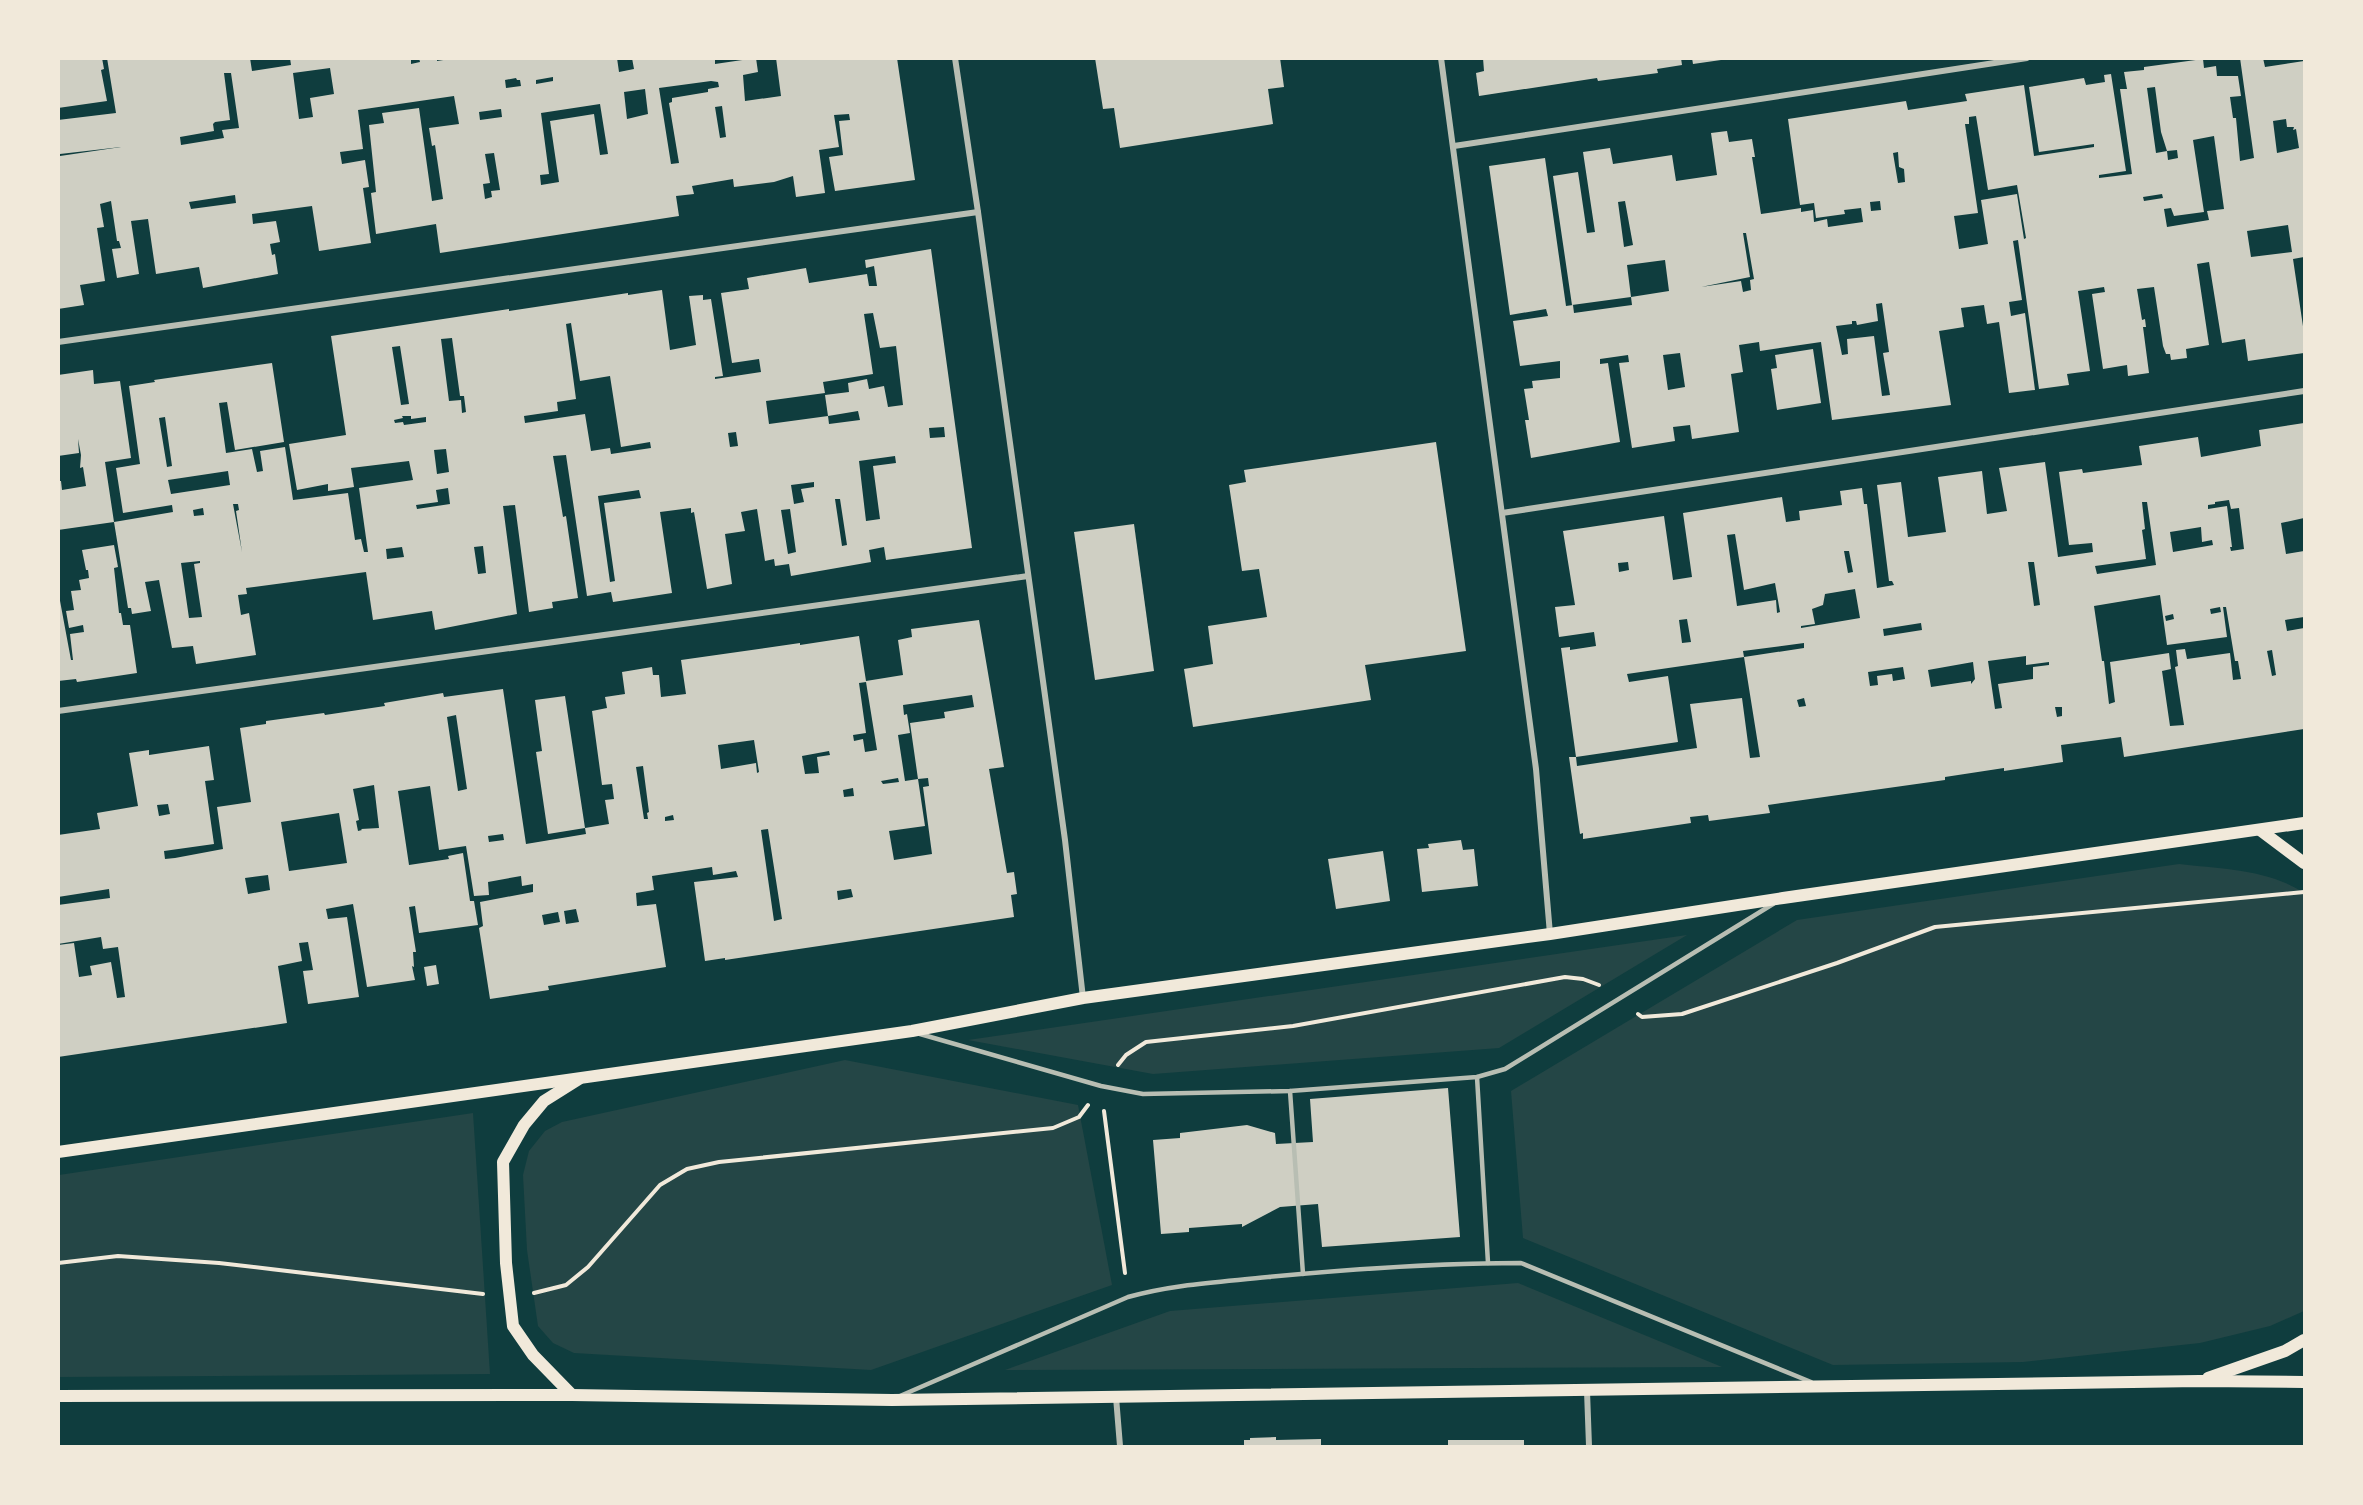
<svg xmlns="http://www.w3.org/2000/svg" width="2363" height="1505" font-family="Karla,sans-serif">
	<rect width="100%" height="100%" fill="#0f3d3e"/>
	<g fill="#244646">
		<path d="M 2179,864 C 2221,869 2268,869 2304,893 L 2304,1311 L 2270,1326 L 2200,1343 L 2023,1362 L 1833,1365 L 1523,1238 L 1511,1091 L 1797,920 Z"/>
		<polygon points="1687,935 1499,1048 1153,1074 968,1040"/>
		<polygon points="845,1060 1078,1105 1112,1285 871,1370 574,1353 553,1343 538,1326 527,1250 523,1175 529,1151 545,1131 562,1122"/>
		<polygon points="473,1113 490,1374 59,1377 59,1175"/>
		<polygon points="1518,1283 1722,1367 1005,1370 1170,1311"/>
	</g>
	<g fill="#cfcfc3" fill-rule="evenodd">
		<polygon points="58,58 102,58 104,69 101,70 107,101 58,108"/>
		<path d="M 107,58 L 250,58 L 252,71 L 291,65 L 290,58 L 411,58 L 411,64 L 420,62 L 419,58 L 437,58 L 437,61 L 456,58 L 617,58 L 619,72 L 634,69 L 632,58 L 715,58 L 715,64 L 756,58 L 758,72 L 743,75 L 745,101 L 781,96 L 776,58 L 897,58 L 915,180 L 835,191 L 829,157 L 843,155 L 839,121 L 850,120 L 849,114 L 834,115 L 839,147 L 819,150 L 825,193 L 796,197 L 793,176 L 774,182 L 734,187 L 733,179 L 692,186 L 694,194 L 676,196 L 679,216 L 440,253 L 436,224 L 376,234 L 371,193 L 376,192 L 369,125 L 384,123 L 382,113 L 419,108 L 432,201 L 443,199 L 435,145 L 432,146 L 429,128 L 459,124 L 454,96 L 358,110 L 363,149 L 340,152 L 342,164 L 365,160 L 369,187 L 363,188 L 371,243 L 319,251 L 312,206 L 252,214 L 253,224 L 276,221 L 280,242 L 270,244 L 272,255 L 275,254 L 278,274 L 203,288 L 199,267 L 156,274 L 148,219 L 131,221 L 139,274 L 117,278 L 112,249 L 121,248 L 119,241 L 117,241 L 111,201 L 100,204 L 104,227 L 97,228 L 105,281 L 80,285 L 84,305 L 58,309 L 60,156 L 121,147 L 60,154 L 58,120 L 116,113 ZM 330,68 L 334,94 L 310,98 L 313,117 L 299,119 L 293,73 ZM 224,73 L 231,73 L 239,128 L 222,130 L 224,138 L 181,145 L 180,137 L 214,131 L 213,124 L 215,122 L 230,120 ZM 553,77 L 553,81 L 536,84 L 536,80 ZM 516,78 L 517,80 L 520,80 L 521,86 L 506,88 L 505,80 ZM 711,81 L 718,82 L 719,87 L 708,89 L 708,92 L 672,98 L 672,102 L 669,103 L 679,163 L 671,164 L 659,88 ZM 645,89 L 648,114 L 627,119 L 624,92 ZM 600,104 L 608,154 L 600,155 L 594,114 L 550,121 L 559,182 L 541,185 L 540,175 L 549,174 L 541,113 ZM 722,106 L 726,137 L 720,138 L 715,107 ZM 501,109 L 502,117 L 480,120 L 479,112 ZM 494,153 L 500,190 L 491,191 L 492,197 L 485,199 L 483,184 L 490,183 L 485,154 ZM 235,195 L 236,203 L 191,209 L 189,202 Z"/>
		<polygon points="1095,58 1280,58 1284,87 1268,89 1273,124 1120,148 1114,108 1103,109"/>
		<polygon points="1483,58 1681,58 1682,65 1657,69 1658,73 1598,81 1597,78 1479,96 1476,73 1484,71"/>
		<polygon points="1692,58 1721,58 1721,60 1693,64"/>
		<path d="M 2240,58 L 2263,58 L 2265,67 L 2304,61 L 2304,257 L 2293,259 L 2304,333 L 2304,353 L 2248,361 L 2245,339 L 2222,343 L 2209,262 L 2197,264 L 2209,345 L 2186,349 L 2187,358 L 2171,360 L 2170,354 L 2166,354 L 2163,346 L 2154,287 L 2137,289 L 2142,320 L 2145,319 L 2146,327 L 2143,327 L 2149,373 L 2128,376 L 2127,365 L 2103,369 L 2092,294 L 2105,292 L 2104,287 L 2078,291 L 2090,371 L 2067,374 L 2069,385 L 2039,389 L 2018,240 L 2013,241 L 2022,300 L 2009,302 L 2011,316 L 2025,313 L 2035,390 L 2009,393 L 1999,322 L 1987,324 L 1984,305 L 1961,308 L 1964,327 L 1939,331 L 1951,405 L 1832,420 L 1821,342 L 1760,351 L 1759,342 L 1739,345 L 1743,372 L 1731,374 L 1739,432 L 1692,439 L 1690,425 L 1673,427 L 1675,441 L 1632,448 L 1619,363 L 1629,362 L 1628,355 L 1600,359 L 1600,364 L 1608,363 L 1620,442 L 1531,458 L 1525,420 L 1529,420 L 1524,389 L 1533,388 L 1532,381 L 1560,378 L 1560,361 L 1520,366 L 1513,321 L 1548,316 L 1546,309 L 1510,315 L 1489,166 L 1545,158 L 1566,306 L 1573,305 L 1574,313 L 1617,307 L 1632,305 L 1631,297 L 1669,291 L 1665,260 L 1627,265 L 1631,297 L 1572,305 L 1553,176 L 1578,172 L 1587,233 L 1595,232 L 1583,152 L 1610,148 L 1613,164 L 1672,155 L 1676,181 L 1717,175 L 1711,133 L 1727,131 L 1729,142 L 1752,139 L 1755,157 L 1752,157 L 1761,214 L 1801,208 L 1801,212 L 1813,210 L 1814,222 L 1827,219 L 1828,227 L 1863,222 L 1861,208 L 1844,210 L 1845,214 L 1816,218 L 1814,203 L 1800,205 L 1788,119 L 1906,101 L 1908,110 L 1967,101 L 1965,94 L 2024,85 L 2034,156 L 2094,147 L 2094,144 L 2039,152 L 2029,87 L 2084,78 L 2086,85 L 2105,82 L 2104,75 L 2111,74 L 2126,171 L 2099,175 L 2099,178 L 2132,174 L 2120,89 L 2127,89 L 2124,72 L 2144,70 L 2144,67 L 2203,59 L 2204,68 L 2216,66 L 2217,76 L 2238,76 L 2241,96 L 2230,97 L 2233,118 L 2236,118 L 2240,161 L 2254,158 ZM 2155,87 L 2161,132 L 2167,151 L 2177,150 L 2178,158 L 2168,160 L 2167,151 L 2156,153 L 2147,88 ZM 1976,116 L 1988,190 L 2017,185 L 2026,238 L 2024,239 L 2017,194 L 1981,200 L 1988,244 L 1959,249 L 1954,216 L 1978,213 L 1965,124 L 1969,124 L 1969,117 ZM 2286,119 L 2287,127 L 2294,127 L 2293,130 L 2296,129 L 2299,148 L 2277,153 L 2273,121 ZM 2214,136 L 2224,209 L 2207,211 L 2209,220 L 2167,227 L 2164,209 L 2171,208 L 2174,216 L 2204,212 L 2193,140 ZM 1898,152 L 1899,167 L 1904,169 L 1905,182 L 1898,183 L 1893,153 ZM 2162,194 L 2163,198 L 2144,201 L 2143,197 ZM 1625,201 L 1633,245 L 1624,247 L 1618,202 ZM 1880,201 L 1881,210 L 1871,211 L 1870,202 ZM 2288,225 L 2292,252 L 2251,257 L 2247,231 ZM 1743,233 L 1746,233 L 1754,279 L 1750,280 L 1751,290 L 1743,292 L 1741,281 L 1701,287 L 1750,277 ZM 1882,303 L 1889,352 L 1883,353 L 1890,395 L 1882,396 L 1874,336 L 1847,339 L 1848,354 L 1842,355 L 1836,326 L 1852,324 L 1852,321 L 1856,321 L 1857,325 L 1878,321 L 1876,304 ZM 1680,353 L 1685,387 L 1668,390 L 1663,355 Z"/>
		<path d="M 931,249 L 972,548 L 886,560 L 884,547 L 869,550 L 871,562 L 791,576 L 789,564 L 775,566 L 774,559 L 765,561 L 757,509 L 741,512 L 745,531 L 725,534 L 732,584 L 707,589 L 694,512 L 691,513 L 691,508 L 660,512 L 672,593 L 613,602 L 611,592 L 587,596 L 566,455 L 553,456 L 563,517 L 566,516 L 578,598 L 552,602 L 553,608 L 529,612 L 515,505 L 503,506 L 517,614 L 435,630 L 432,611 L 373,620 L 366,572 L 246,588 L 247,594 L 238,595 L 241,615 L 249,613 L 256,655 L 196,664 L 193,646 L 172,648 L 159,580 L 145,582 L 151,611 L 132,614 L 131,608 L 128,608 L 114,522 L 173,512 L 172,505 L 123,513 L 116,468 L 140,464 L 129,386 L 155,382 L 154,380 L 272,363 L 284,442 L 235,450 L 227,402 L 219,403 L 226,453 L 252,449 L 257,472 L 263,471 L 260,451 L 285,447 L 293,500 L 348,493 L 355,540 L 361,539 L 364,552 L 368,552 L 359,488 L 413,480 L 409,461 L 351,468 L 354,487 L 328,491 L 328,484 L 297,490 L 289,444 L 346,435 L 331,336 L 509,309 L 509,311 L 628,293 L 628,295 L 662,290 L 670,350 L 696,345 L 689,296 L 703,295 L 703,300 L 711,299 L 723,376 L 715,377 L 715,379 L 761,372 L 759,359 L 732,363 L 721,293 L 749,289 L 747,278 L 806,268 L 809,283 L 867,274 L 869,286 L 877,286 L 874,266 L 866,268 L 865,260 ZM 873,313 L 880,348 L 896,346 L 903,405 L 888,407 L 884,386 L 869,389 L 867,379 L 848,383 L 849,392 L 825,395 L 828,416 L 858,411 L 860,420 L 829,424 L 828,416 L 769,424 L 766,401 L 825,393 L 823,382 L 873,374 L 864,314 ZM 571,323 L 580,381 L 610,376 L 621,447 L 650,442 L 651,448 L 611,454 L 610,448 L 591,451 L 585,414 L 525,423 L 524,416 L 558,411 L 557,402 L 576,399 L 566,324 ZM 452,338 L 460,396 L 464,396 L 466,412 L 462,413 L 461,400 L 449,401 L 441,339 ZM 400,346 L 409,404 L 401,405 L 392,347 ZM 402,416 L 411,416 L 411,419 L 426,417 L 426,422 L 404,425 L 403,422 L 395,423 L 394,420 L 403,418 ZM 165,417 L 172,466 L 167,467 L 159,418 ZM 944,427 L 945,437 L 930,438 L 929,428 ZM 736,432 L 738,446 L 730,447 L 728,433 ZM 446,449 L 449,472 L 437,474 L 434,450 ZM 895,456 L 896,463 L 873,466 L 880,519 L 866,521 L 859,461 ZM 228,471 L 230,485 L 171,494 L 168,480 ZM 814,482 L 814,487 L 801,489 L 804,502 L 794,504 L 791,485 ZM 448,488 L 450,504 L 417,509 L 416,505 L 438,502 L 436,490 ZM 639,490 L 641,498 L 604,503 L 615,581 L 610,582 L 598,496 ZM 835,499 L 840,499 L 847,545 L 842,546 ZM 233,504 L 238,504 L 239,510 L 236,511 L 242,552 ZM 203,508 L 204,515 L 194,516 L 193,510 ZM 790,509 L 796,552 L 788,554 L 781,510 ZM 483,546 L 486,573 L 478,574 L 474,547 ZM 402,547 L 404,557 L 387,559 L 386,549 ZM 200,561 L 200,563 L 194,564 L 202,617 L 189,618 L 181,563 Z"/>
		<polygon points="1813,349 1821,403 1777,410 1771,369 1777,368 1775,355"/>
		<polygon points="93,370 94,384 120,381 131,458 105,462 114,522 58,530 58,481 61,481 62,490 86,486 83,467 80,468 81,455 78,439 79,453 58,456 58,375"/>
		<path d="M 2304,423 L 2304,518 L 2281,523 L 2286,554 L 2304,551 L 2304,617 L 2285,620 L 2287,631 L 2304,628 L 2304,729 L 2124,757 L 2121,737 L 2061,745 L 2063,762 L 2004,771 L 2004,768 L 1945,777 L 1945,780 L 1768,805 L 1770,813 L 1709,821 L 1708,815 L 1690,817 L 1691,823 L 1583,839 L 1583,833 L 1580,834 L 1569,757 L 1576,757 L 1577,766 L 1697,748 L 1690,704 L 1742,698 L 1750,758 L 1760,757 L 1744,657 L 1804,648 L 1804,643 L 1743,651 L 1744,657 L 1627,674 L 1629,682 L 1668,676 L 1678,742 L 1576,757 L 1561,648 L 1570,647 L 1570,650 L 1596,646 L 1594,632 L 1559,637 L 1555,607 L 1575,605 L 1563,531 L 1664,516 L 1673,580 L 1692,577 L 1683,513 L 1782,497 L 1786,522 L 1800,520 L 1799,511 L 1842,505 L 1840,491 L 1862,488 L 1864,504 L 1867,504 L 1877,588 L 1894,585 L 1892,581 L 1889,581 L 1877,485 L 1901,482 L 1908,537 L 1946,532 L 1938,477 L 1982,471 L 1987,514 L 2007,511 L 1999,468 L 2045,462 L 2058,557 L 2093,552 L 2092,543 L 2069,545 L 2059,472 L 2082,469 L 2083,473 L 2142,465 L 2139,446 L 2198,437 L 2201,457 L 2261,446 L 2259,430 ZM 2229,500 L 2231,509 L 2239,508 L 2244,549 L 2231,551 L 2230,547 L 2232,547 L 2227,506 L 2208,509 L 2208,505 L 2215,504 L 2215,502 ZM 2142,502 L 2147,502 L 2156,565 L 2097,574 L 2095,566 L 2146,559 L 2142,530 L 2145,529 ZM 2201,527 L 2202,542 L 2212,540 L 2213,545 L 2173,552 L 2170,532 ZM 1735,534 L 1744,590 L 1775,583 L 1780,612 L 1777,613 L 1776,600 L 1737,606 L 1727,535 ZM 1844,551 L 1849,551 L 1853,572 L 1848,573 ZM 1628,562 L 1629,570 L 1619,572 L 1618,563 ZM 2028,562 L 2034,562 L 2040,605 L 2034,606 ZM 1855,589 L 1860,618 L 1801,628 L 1801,626 L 1815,624 L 1812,609 L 1823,605 L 1825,594 ZM 2160,595 L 2167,645 L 2227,637 L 2223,607 L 2226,607 L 2235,661 L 2238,661 L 2241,679 L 2233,680 L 2230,653 L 2187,659 L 2185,649 L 2176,650 L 2178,666 L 2175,667 L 2184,725 L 2170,726 L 2162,671 L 2171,669 L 2169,653 L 2110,662 L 2115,702 L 2109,704 L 2104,661 L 2102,661 L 2094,606 ZM 2220,607 L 2221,612 L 2211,614 L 2210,609 ZM 2173,614 L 2174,619 L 2166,621 L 2165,616 ZM 1687,619 L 1691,642 L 1682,643 L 1679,620 ZM 1921,623 L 1922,630 L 1884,636 L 1883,629 ZM 2272,650 L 2276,675 L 2272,676 L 2267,651 ZM 2026,656 L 2026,665 L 2049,662 L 2049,665 L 2033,667 L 2033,679 L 1998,684 L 2002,708 L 1995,709 L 1988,661 ZM 1973,662 L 1975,679 L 1971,684 L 1971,681 L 1931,687 L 1928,670 ZM 1903,667 L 1905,679 L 1893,681 L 1892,674 L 1877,676 L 1878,685 L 1870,686 L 1868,672 ZM 1804,698 L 1806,706 L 1799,707 L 1797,700 ZM 2055,707 L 2062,707 L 2062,716 L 2057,717 Z"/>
		<polygon points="1436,442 1466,651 1365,665 1371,700 1193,727 1184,669 1213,664 1208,626 1267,617 1259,569 1242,571 1229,485 1246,482 1244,470"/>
		<polygon points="1134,524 1154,671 1095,680 1074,532"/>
		<polygon points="114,545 118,567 114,568 119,613 121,613 123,625 130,625 137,673 77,682 76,679 58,681 58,590 71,660 73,660 70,634 84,632 83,625 69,628 66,611 74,610 71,591 81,590 79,580 89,578 88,570 86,570 82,550"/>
		<path d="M 979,620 L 1004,767 L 989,769 L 1007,873 L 1014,872 L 1017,894 L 1011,895 L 1014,917 L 725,960 L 725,958 L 705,961 L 694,882 L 738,877 L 736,871 L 713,875 L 712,867 L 652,876 L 654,890 L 636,893 L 637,906 L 656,904 L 666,967 L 548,986 L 549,990 L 490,999 L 479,928 L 483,926 L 480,902 L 533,892 L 533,884 L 522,886 L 521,876 L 488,882 L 489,895 L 474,896 L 466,846 L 439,850 L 430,786 L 398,791 L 409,865 L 449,859 L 448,856 L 463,853 L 470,901 L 474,901 L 478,925 L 419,933 L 415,906 L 409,907 L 416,952 L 413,952 L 414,967 L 412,966 L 415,980 L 367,987 L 353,904 L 326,909 L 328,919 L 347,917 L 359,997 L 308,1004 L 303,971 L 313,970 L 308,942 L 299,943 L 302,961 L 278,966 L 287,1023 L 58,1057 L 58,945 L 74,943 L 79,977 L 92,975 L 90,966 L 111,962 L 117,998 L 125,997 L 118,947 L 103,949 L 101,937 L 58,944 L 58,905 L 110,898 L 109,889 L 58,897 L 58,835 L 100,829 L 97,813 L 138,806 L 129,753 L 149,750 L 149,755 L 209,746 L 214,780 L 205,781 L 214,844 L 164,851 L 165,859 L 175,858 L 223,849 L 217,807 L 251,802 L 240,728 L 266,724 L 266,721 L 324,713 L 325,715 L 385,706 L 384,703 L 443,693 L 444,697 L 503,689 L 526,844 L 586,834 L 585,828 L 609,824 L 605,800 L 614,799 L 612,784 L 602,785 L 592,711 L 607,708 L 605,697 L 625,694 L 622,672 L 652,667 L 653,675 L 659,675 L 661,697 L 686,694 L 681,660 L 800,643 L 800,645 L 859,636 L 866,681 L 903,675 L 898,640 L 912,637 L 911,629 ZM 866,682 L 877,750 L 865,752 L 863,739 L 854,741 L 853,735 L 866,733 L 859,683 ZM 972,695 L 974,707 L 944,712 L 945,718 L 910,723 L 918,779 L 928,778 L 929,786 L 923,787 L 932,854 L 894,860 L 889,831 L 925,826 L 918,779 L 905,781 L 898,735 L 910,733 L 907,714 L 904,715 L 903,705 ZM 456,715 L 467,789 L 458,791 L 447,717 ZM 754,740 L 759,772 L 757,773 L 756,763 L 721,769 L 718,745 ZM 829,751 L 830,755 L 817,757 L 819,773 L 805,774 L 802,756 ZM 643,766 L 649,812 L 647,813 L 648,819 L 644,819 L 636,767 ZM 898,778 L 899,782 L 883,784 L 881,781 ZM 374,785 L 379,828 L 361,829 L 362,830 L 358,831 L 356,821 L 359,820 L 353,789 ZM 853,788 L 854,796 L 844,797 L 843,790 ZM 168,804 L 170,814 L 159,816 L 157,805 ZM 339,813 L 347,863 L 289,871 L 281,822 ZM 673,815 L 674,820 L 665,821 L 665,817 ZM 768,829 L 782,919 L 774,921 L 761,830 ZM 503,834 L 504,840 L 489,842 L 488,836 ZM 268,875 L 270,890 L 248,894 L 245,878 ZM 851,889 L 853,897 L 838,900 L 837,891 ZM 576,909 L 579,922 L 566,924 L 564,911 ZM 558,912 L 560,922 L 544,925 L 542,915 Z"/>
		<polygon points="565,696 585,828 548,834 536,752 542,751 535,700"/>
		<polygon points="1461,840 1463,850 1474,849 1478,886 1422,892 1417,849 1429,848 1428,844"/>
		<polygon points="1383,851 1390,901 1336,909 1328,859"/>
		<polygon points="436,965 439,984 427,986 424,967"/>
		<polygon points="1448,1088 1460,1237 1322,1247 1318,1204 1280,1207 1242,1227 1242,1224 1189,1228 1189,1232 1161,1234 1153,1140 1180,1138 1180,1133 1247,1125 1275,1133 1276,1144 1313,1142 1310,1099"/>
		<polygon points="1276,1437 1276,1440 1321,1439 1321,1446 1244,1446 1244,1440 1250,1440 1250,1438"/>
		<rect x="1448" y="1440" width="76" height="6"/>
	</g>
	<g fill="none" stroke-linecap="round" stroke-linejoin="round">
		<g stroke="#f1e9da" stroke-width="4">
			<polyline points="1638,1014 1642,1017 1682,1014 1837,963 1935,927 2304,892"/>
			<polyline points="1118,1065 1126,1055 1146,1042 1293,1026 1565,977 1583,979 1599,985"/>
			<polyline points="1104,1111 1125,1273"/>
			<polyline points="58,1263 118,1256 219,1263 483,1294"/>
			<polyline points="534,1293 566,1285 588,1267 660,1185 687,1169 719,1162 1053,1128 1079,1117 1088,1105"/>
		</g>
		<g stroke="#b8beb3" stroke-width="4.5">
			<polyline points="920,1034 1101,1086 1143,1094 1290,1091 1477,1077 1505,1069 1773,904"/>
			<polyline points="1477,1077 1488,1263"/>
			<polyline points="1290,1091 1303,1274"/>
			<path d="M 900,1396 L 1128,1297 C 1174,1284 1221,1282 1268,1277 C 1352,1269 1437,1263 1521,1263 L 1811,1382"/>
		</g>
		<g stroke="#b8beb3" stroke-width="6">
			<polyline points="955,58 978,212 1065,840 1083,998"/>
			<polyline points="1441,58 1536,769 1550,934"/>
			<polyline points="1454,146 2027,58"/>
			<polyline points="58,342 978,212"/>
			<polyline points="1502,513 2304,391"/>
			<polyline points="58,711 1028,576"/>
			<polyline points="1587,1391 1589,1446"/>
			<polyline points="1116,1397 1120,1446"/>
		</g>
		<g stroke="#f1e9da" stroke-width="12">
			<polyline points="2260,830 2304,863"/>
			<polyline points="58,1152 912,1031 1083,998 1550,934 1783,898 2304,823"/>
			<polyline points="2208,1378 2285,1351 2304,1340"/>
			<polyline points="572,1395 533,1355 513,1326 506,1263 503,1162 524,1125 544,1101 579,1079"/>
			<polyline points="58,1396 572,1395 892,1400 2199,1381 2304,1382"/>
		</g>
	</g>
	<rect width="2363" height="1505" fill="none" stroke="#f1e9da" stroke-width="120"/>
</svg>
